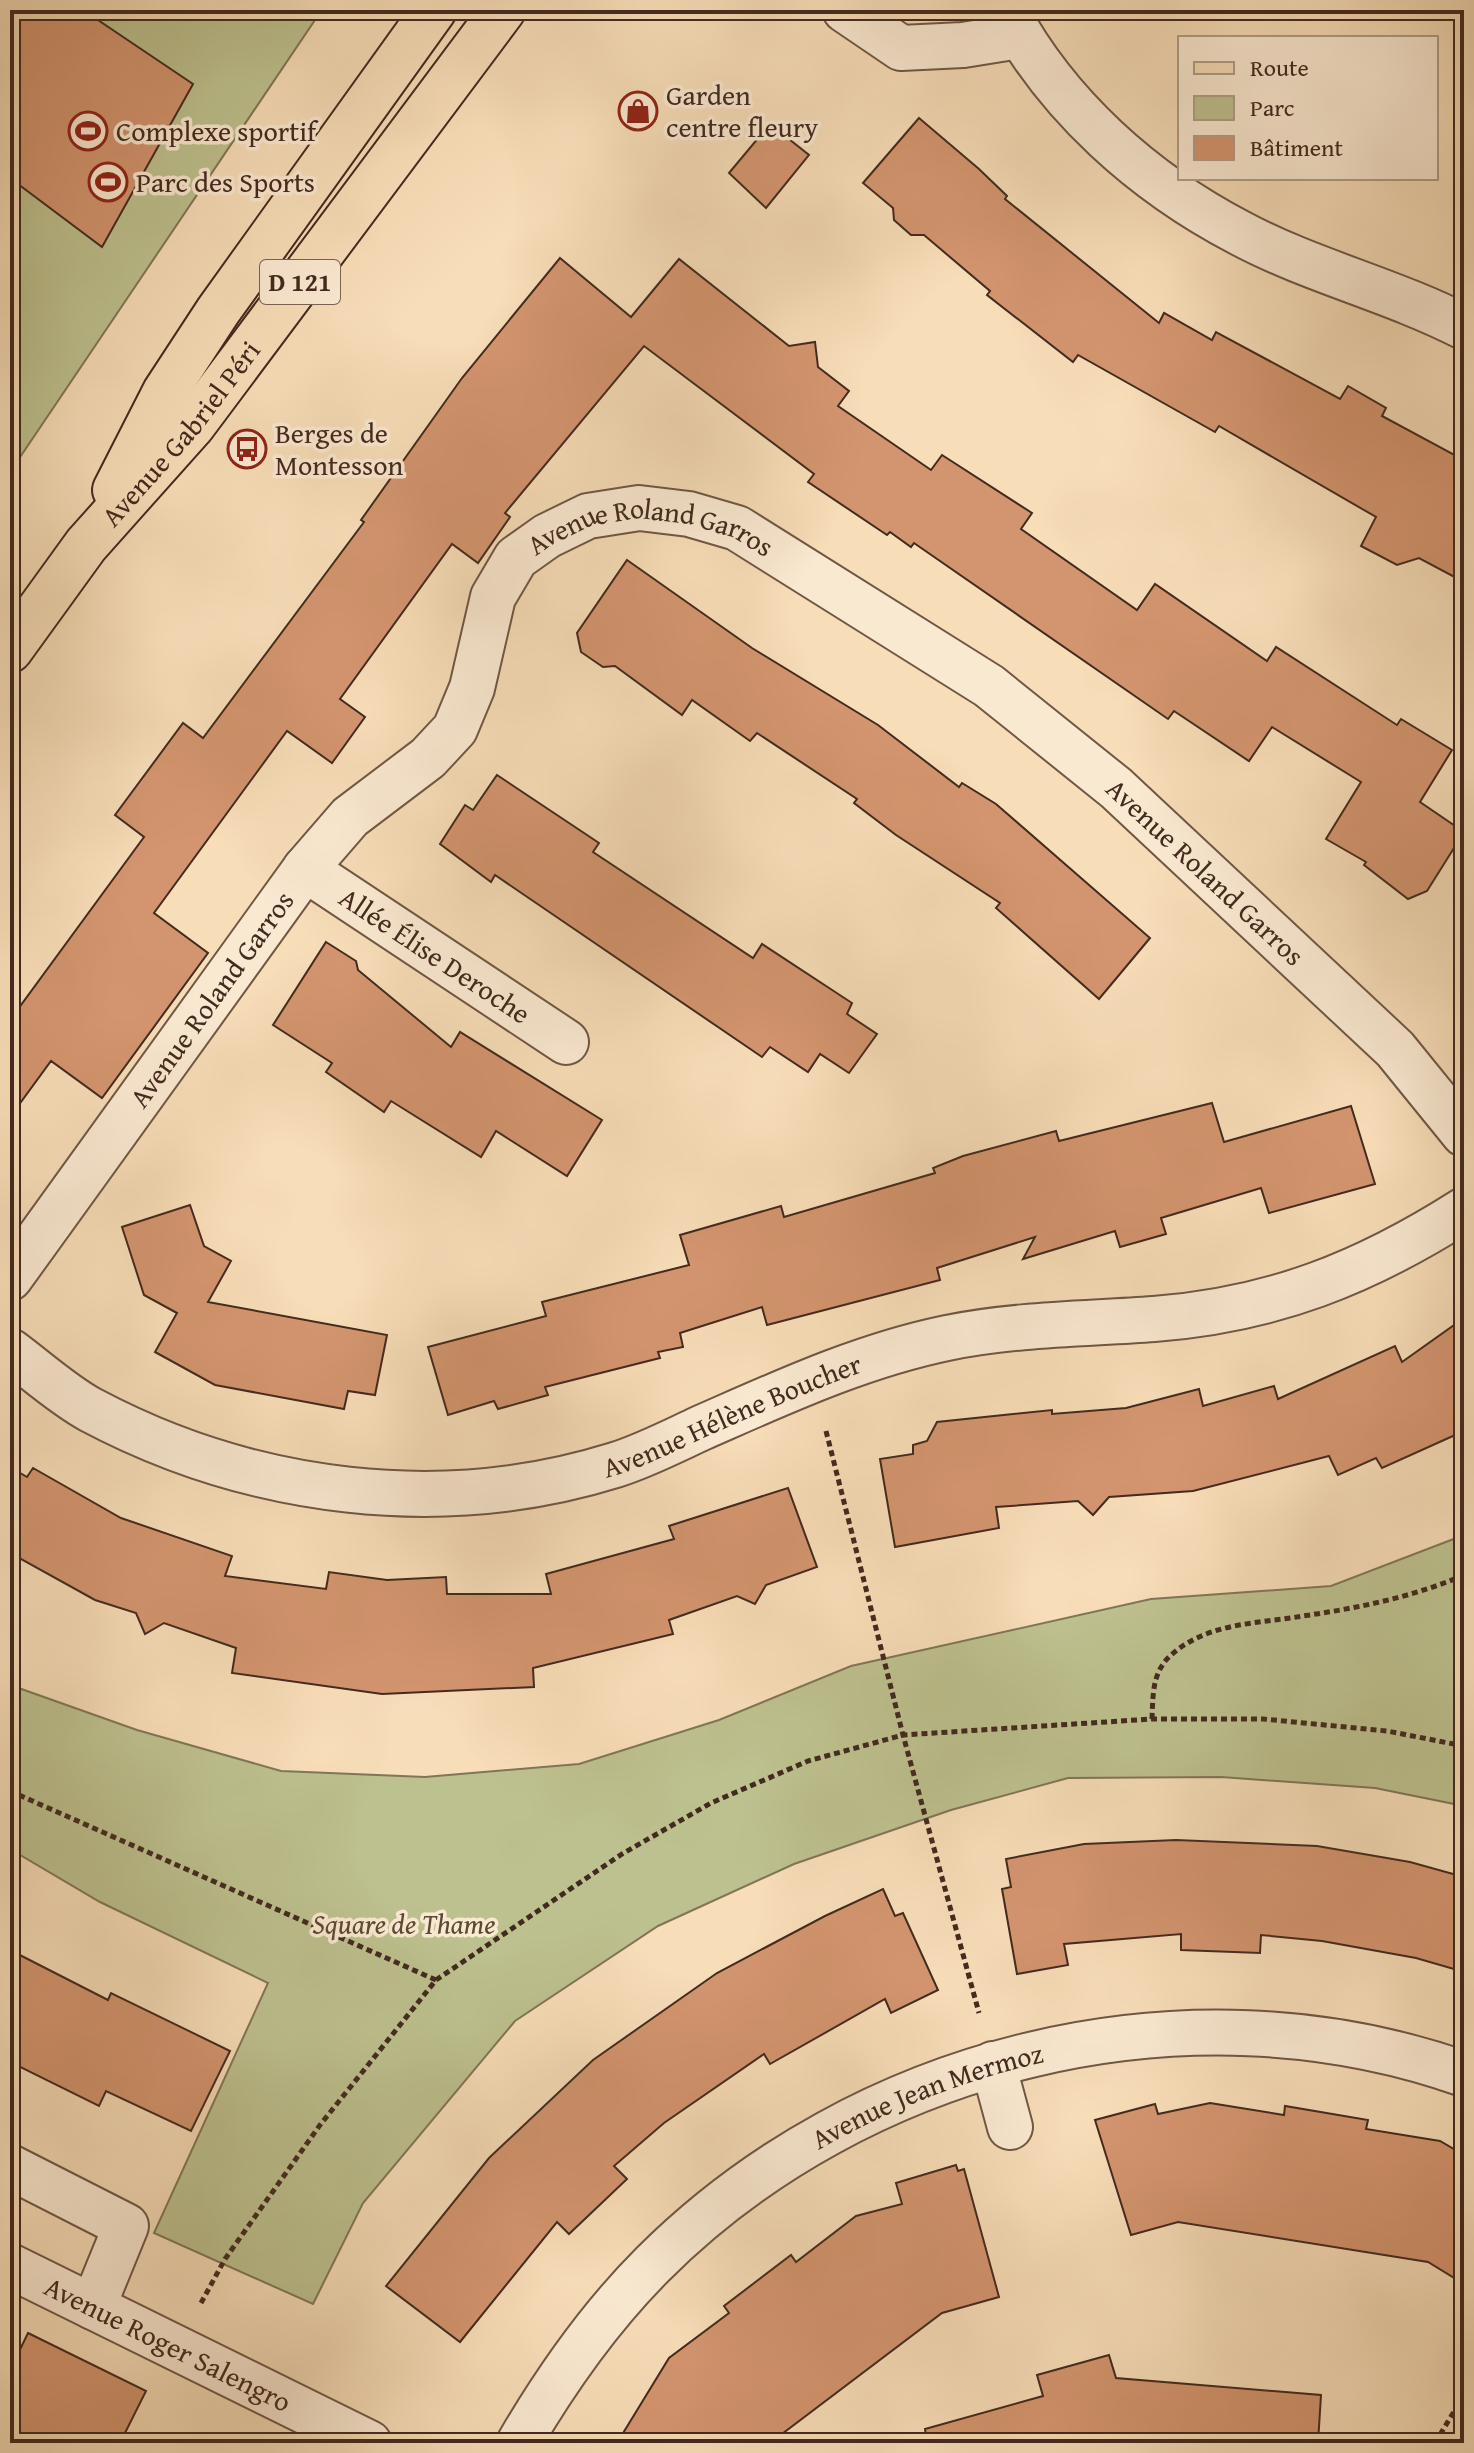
<svg xmlns="http://www.w3.org/2000/svg" width="1474" height="2453" font-family="'Gentium Book Plus',serif">
	<rect width="100%" height="100%" fill="#f7ddb8"/>
	<filter id="stains"><feTurbulence type="fractalNoise" baseFrequency=".0025" numOctaves="4"/><feColorMatrix values="0 0 0 0 .2 0 0 0 0 .09 0 0 0 0 .02 0 0 0 .5 -.17"/></filter>
	<radialGradient id="worn" r=".72"><stop offset=".6" stop-color="#630" stop-opacity="0"/><stop offset="1" stop-color="#630" stop-opacity=".3"/></radialGradient>
	<g fill="#bdc18f" stroke="#807657" stroke-width="2">
		<polygon points="10,10 307,10 317,17 10,472"/>
		<polygon points="1464,1535 1464,1806 1375,1788 1221,1777 1068,1778 951,1810 794,1864 658,1926 515,2021 363,2203 313,2304 154,2233 268,1983 100,1902 10,1849 10,1685 137,1730 281,1771 425,1777 579,1764 719,1720 851,1666 1151,1599 1331,1586"/>
	</g>
	<g fill="#d3956f" stroke="#432a1f" stroke-width="2">
		<polygon points="10,10 83,10 193,84 102,247 10,178"/>
		<polygon points="919,118 979,169 1007,196 1005,199 1159,323 1164,313 1212,340 1216,332 1340,399 1348,386 1386,408 1382,416 1464,460 1464,582 1419,558 1397,565 1361,546 1376,517 1219,426 1215,432 1078,355 1073,362 987,295 990,291 924,235 911,235 894,220 893,208 863,183"/>
		<polygon points="770,124 809,155 766,208 729,173"/>
		<polygon points="560,258 631,317 679,259 789,346 815,342 818,367 849,391 838,406 931,470 942,455 1032,513 1021,529 1137,610 1155,584 1267,661 1276,647 1397,725 1401,719 1452,750 1420,802 1464,832 1427,891 1408,899 1364,865 1366,862 1326,839 1361,782 1272,727 1249,761 1174,711 1168,719 914,543 911,547 890,532 887,535 808,482 814,474 644,346 505,513 510,517 478,563 452,544 340,699 365,717 332,763 287,731 154,913 208,953 102,1098 51,1061 10,1117 10,1020 144,837 115,815 183,723 203,738 364,522 361,520 462,378"/>
		<polygon points="627,560 752,648 878,725 959,787 962,783 996,804 1150,938 1099,999 996,908 1000,903 896,835 854,803 857,799 757,733 750,741 692,700 682,715 615,666 603,667 581,652 577,633"/>
		<polygon points="497,775 599,843 593,852 753,958 762,944 852,1003 847,1014 877,1034 849,1073 820,1054 808,1072 770,1047 762,1057 495,875 491,882 440,844 465,805 473,810"/>
		<polygon points="326,942 356,961 358,970 451,1047 460,1032 602,1120 567,1176 496,1131 481,1157 391,1101 384,1112 326,1072 332,1063 273,1025"/>
		<polygon points="1212,1103 1224,1142 1351,1106 1375,1184 1269,1213 1261,1188 1161,1218 1166,1234 1120,1247 1115,1231 1023,1259 1035,1237 937,1268 940,1280 767,1325 762,1307 680,1333 683,1347 658,1352 660,1358 545,1387 548,1395 498,1409 494,1401 448,1415 428,1347 546,1316 542,1302 689,1265 680,1235 781,1206 784,1217 935,1173 933,1168 963,1156 1056,1131 1059,1141"/>
		<polygon points="190,1205 204,1246 231,1261 208,1302 387,1335 375,1395 348,1391 344,1409 215,1385 155,1352 177,1313 144,1295 122,1227"/>
		<polygon points="1464,1318 1464,1431 1382,1468 1376,1458 1338,1475 1329,1456 1193,1491 1109,1497 1093,1515 1078,1501 996,1507 999,1528 895,1547 880,1459 913,1454 913,1445 927,1441 937,1422 1052,1410 1052,1414 1126,1408 1199,1389 1203,1406 1274,1386 1278,1399 1395,1346 1402,1362"/>
		<polygon points="10,1467 27,1477 33,1468 121,1518 232,1556 225,1576 326,1589 329,1572 387,1580 446,1577 447,1594 551,1594 546,1574 674,1539 669,1526 788,1488 817,1567 766,1585 755,1604 737,1596 669,1620 673,1634 533,1668 534,1687 382,1694 232,1673 236,1648 164,1623 145,1634 136,1613 95,1600 10,1553"/>
		<polygon points="1176,1840 1317,1846 1410,1862 1464,1877 1464,1972 1416,1958 1322,1941 1261,1935 1260,1953 1181,1950 1181,1934 1064,1944 1068,1965 1017,1974 1002,1889 1011,1887 1006,1859 1084,1844"/>
		<polygon points="883,1889 895,1916 903,1913 938,1990 891,2013 885,1999 770,2064 764,2054 664,2123 614,2166 627,2179 569,2234 557,2222 460,2342 386,2286 489,2158 593,2060 717,1973 825,1916"/>
		<polygon points="10,1950 108,2000 111,1993 230,2051 191,2131 106,2091 99,2106 10,2062"/>
		<polygon points="1210,2103 1284,2115 1285,2106 1368,2120 1366,2129 1440,2141 1464,2155 1464,2284 1428,2262 1178,2222 1131,2235 1095,2120 1155,2104 1158,2114"/>
		<polygon points="956,2165 958,2171 964,2169 999,2297 942,2313 770,2443 617,2443 669,2358 729,2313 724,2306 791,2255 796,2262 856,2216 902,2204 896,2183"/>
		<polygon points="28,2333 146,2391 120,2443 10,2443 10,2370"/>
		<polygon points="1109,2355 1116,2378 1321,2395 1318,2443 927,2443 925,2429 1043,2396 1037,2375"/>
	</g>
	<g fill="none" stroke-linecap="round" stroke-linejoin="round">
		<g stroke="#705745" stroke-width="48">
			<g id="minor">
				<polyline points="845,10 901,48 963,45 1019,36"/>
				<path d="M 1006,10 C 1057,106 1144,183 1240,233 C 1311,271 1392,290 1464,327"/>
				<path id="s1" d="M 305,869 L 566,1042"/>
				<path id="s2" d="M 10,1278 L 305,869 L 350,817 L 428,758 L 455,729 L 472,688 L 493,597 L 516,558 L 547,536 L 588,516 L 639,508 L 689,514 L 737,528 L 989,686 L 1116,788 L 1395,1049 L 1464,1134"/>
				<path id="s3" d="M 10,1351 C 36,1370 63,1395 91,1410 C 251,1495 442,1519 615,1465 C 644,1456 673,1441 701,1428 C 781,1393 860,1356 947,1338 C 1015,1324 1085,1324 1154,1319 C 1273,1310 1365,1273 1464,1210"/>
				<polyline points="993,2064 1010,2127"/>
				<polyline points="10,2167 126,2226 93,2307"/>
				<path id="s4" d="M 10,2266 L 369,2443"/>
				<path id="s5" d="M 519,2443 C 557,2378 600,2317 653,2264 C 860,2057 1186,1976 1464,2074"/>
			</g>
		</g>
		<g stroke="#432a1f" stroke-width="48">
			<g id="major">
				<polyline points="115,490 165,392 218,311 434,10"/>
				<path id="s6" d="M 10,650 L 86,545 L 193,425 L 503,10"/>
			</g>
		</g>
		<g stroke="#432a1f" stroke-width="5" stroke-dasharray="6 4" stroke-linecap="butt">
			<polyline points="826,1431 903,1735 979,2013"/>
			<path d="M 1152,1719 C 1153,1695 1152,1673 1170,1656 C 1207,1622 1257,1624 1303,1616 C 1358,1608 1413,1597 1464,1575"/>
			<polyline points="10,1791 436,1980"/>
			<polyline points="201,2303 225,2259 320,2125 436,1980 622,1854 711,1803 808,1761 903,1735 1152,1719 1263,1719 1387,1731 1464,1746"/>
			<polyline points="1435,2443 1464,2395"/>
		</g>
		<use href="#minor" stroke="#fae9d1" stroke-width="44"/>
		<use href="#major" stroke="#f7ddb8" stroke-width="44"/>
	</g>
	<defs>
		<g id="shop-ring" transform="scale(2)"><circle r="9.5" fill="#fae9d1" stroke="#8f2418" stroke-width="1.5"/><path d="M-5-2.5h2.3a2.7 3.5 0 0 1 5.4 0H5L5.5 6h-11ZM-1.5-2.5h3a1.5 2.3 0 0 0-3 0Z" fill="#8f2418"/></g>
		<g id="stadium-ring" transform="scale(2)"><circle r="9.5" fill="#fae9d1" stroke="#8f2418" stroke-width="1.5"/><path d="M0-5a6.5 5 0 1 0 0 10a6.5 5 0 1 0 0-10ZM-3.5-1.8h7v3.6h-7Z" fill="#8f2418"/></g>
		<g id="bus-ring" transform="scale(2)"><circle r="9.5" fill="#fae9d1" stroke="#8f2418" stroke-width="1.5"/><path d="M-5-6H5V4H4V6H2V4H-2V6H-4V4H-5ZM-3.5-4V0h7V-4ZM-3.5 1.2v1.5H-2V1.2ZM2 1.2v1.5H3.5V1.2Z" fill="#8f2418"/></g>
	</defs>
	<g fill-rule="evenodd">
		<use href="#shop-ring" x="638" y="111"/>
		<use href="#stadium-ring" x="88" y="131"/>
		<use href="#stadium-ring" x="108" y="182"/>
		<use href="#bus-ring" x="247" y="449"/>
	</g>
	<g text-anchor="middle" stroke-width="7" stroke-linejoin="round" paint-order="stroke">
		<rect fill="#fae9d1" stroke="#7a6354" stroke-width="2" x="260" y="260" width="80" height="44" rx="6"/>
		<g font-size="26" font-weight="bold" fill="#432a1f">
			<text x="300" y="291">D 121</text>
		</g>
		<g font-size="28" fill="#432a1f" stroke="#fae9d1" text-anchor="start">
			<text x="666" y="105">Garden<tspan x="666" dy="32">centre fleury</tspan></text>
			<text x="116" y="141">Complexe sportif</text>
			<text x="136" y="192">Parc des Sports</text>
			<text x="275" y="443">Berges de<tspan x="275" dy="32">Montesson</tspan></text>
		</g>
		<g font-size="28" fill="#432a1f" stroke="#fae9d1">
			<text dy="10" stroke="none"><textPath href="#s6" startOffset="276">Avenue Gabriel Péri</textPath></text>
			<text dy="10" stroke="none"><textPath href="#s2" startOffset="1040">Avenue Roland Garros</textPath></text>
			<text dy="10" stroke="none"><textPath href="#s2" startOffset="1712">Avenue Roland Garros</textPath></text>
			<text dy="10" stroke="none"><textPath href="#s1" startOffset="156">Allée Élise Deroche</textPath></text>
			<text dy="10" stroke="none"><textPath href="#s2" startOffset="344">Avenue Roland Garros</textPath></text>
			<text dy="10" stroke="none"><textPath href="#s3" startOffset="768">Avenue Hélène Boucher</textPath></text>
			<text dy="10" stroke="none"><textPath href="#s5" startOffset="550">Avenue Jean Mermoz</textPath></text>
			<text dy="10" stroke="none"><textPath href="#s4" startOffset="176">Avenue Roger Salengro</textPath></text>
		</g>
		<g font-size="28" font-style="italic" fill="#5b4835" stroke="#fae9d1">
			<text x="404" y="1934">Square de Thame</text>
		</g>
	</g>
	<rect width="1474" height="2453" fill="none" stroke="#f7ddb8" stroke-width="40"/>
	<rect x="12" y="12" width="1450" height="2429" fill="none" stroke="#432a1f" stroke-width="4"/>
	<rect x="20" y="20" width="1434" height="2413" fill="none" stroke="#432a1f" stroke-width="2"/>
	<rect x="1178" y="36" width="260" height="144" fill="#fae9d1" stroke="#b19d8a" stroke-width="2"/>
	<rect x="1194" y="62" width="40" height="12" fill="#f7ddb8" stroke="#b19d8a" stroke-width="2"/>
	<text x="1250" y="76" font-size="24" fill="#432a1f">Route</text>
	<rect x="1194" y="96" width="40" height="24" fill="#bdc18f" stroke="#b19d8a" stroke-width="2"/>
	<text x="1250" y="116" font-size="24" fill="#432a1f">Parc</text>
	<rect x="1194" y="136" width="40" height="24" fill="#d3956f" stroke="#b19d8a" stroke-width="2"/>
	<text x="1250" y="156" font-size="24" fill="#432a1f">Bâtiment</text>
	<rect width="100%" height="100%" filter="url(#stains)"/>
	<rect width="100%" height="100%" fill="url(#worn)"/>
</svg>
